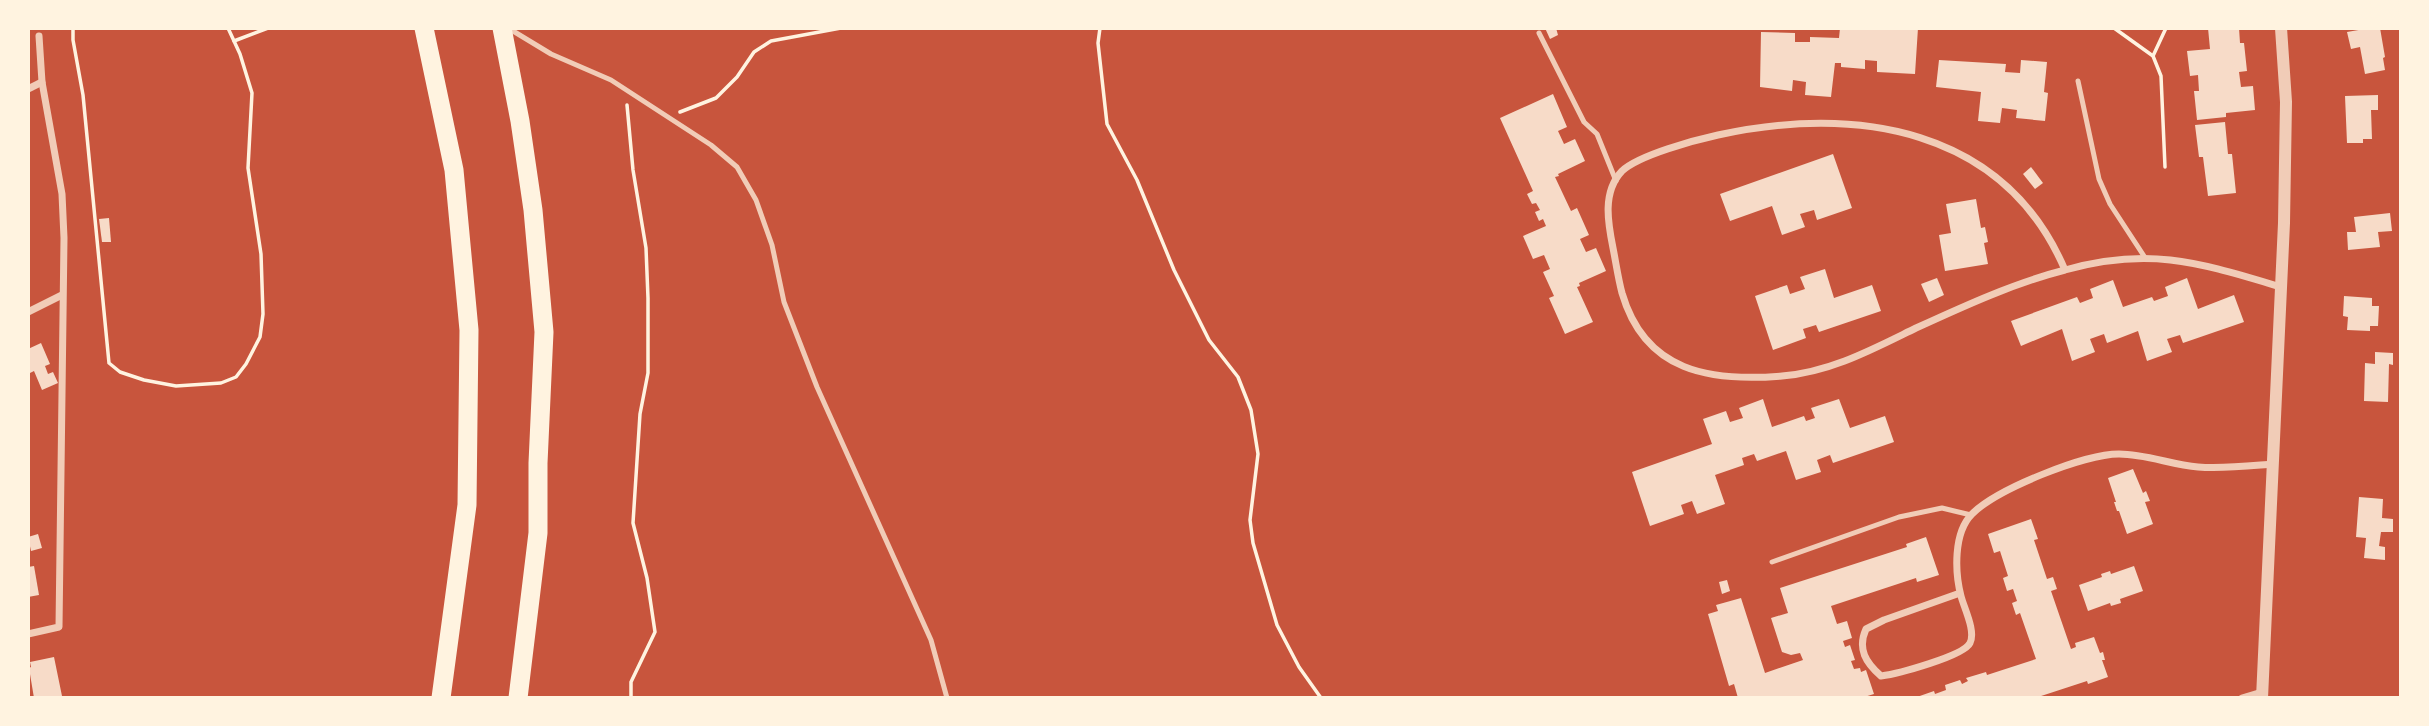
<svg xmlns="http://www.w3.org/2000/svg" width="2429" height="726" font-family="'Archivo Narrow',sans-serif">
	<rect width="100%" height="100%" fill="#c8553d"/>
	<g fill="#f7dbc8">
		<polygon points="1545,28 1556,28 1558,35 1550,39"/>
		<polygon points="1840,28 1918,28 1915,74 1877,72 1877,61 1865,60 1865,69 1841,67 1841,63 1835,63 1831,97 1805,95 1806,82 1793,80 1792,91 1760,87 1761,32 1795,33 1795,42 1810,42 1810,37 1839,38"/>
		<polygon points="2208,28 2239,28 2240,43 2244,43 2247,71 2239,72 2241,87 2253,86 2255,110 2226,113 2226,117 2197,120 2194,91 2199,91 2198,75 2190,76 2187,51 2210,49"/>
		<polygon points="2370,28 2380,28 2385,57 2383,58 2385,70 2365,74 2360,47 2351,49 2347,32"/>
		<polygon points="1939,60 2006,64 2005,72 2020,73 2021,60 2047,62 2044,92 2048,93 2045,121 2016,118 2017,110 2002,108 2000,123 1978,121 1981,92 1936,87"/>
		<polygon points="1553,94 1567,127 1558,131 1564,144 1575,139 1585,161 1558,174 1559,176 1555,177 1571,211 1577,208 1589,235 1580,239 1586,252 1596,248 1606,271 1579,283 1580,286 1577,287 1593,322 1565,334 1549,298 1554,296 1543,272 1550,269 1544,255 1533,259 1523,236 1546,226 1543,219 1539,221 1535,212 1540,210 1536,203 1532,204 1527,194 1533,191 1500,118"/>
		<polygon points="2378,95 2378,110 2371,110 2372,139 2363,139 2363,143 2347,143 2345,96"/>
		<polygon points="2225,122 2228,154 2232,154 2236,193 2208,196 2203,157 2199,157 2195,125"/>
		<polygon points="1833,154 1852,208 1817,220 1814,210 1800,214 1805,227 1782,235 1772,206 1730,221 1720,194"/>
		<polygon points="2031,167 2043,183 2035,189 2023,174"/>
		<polygon points="1976,199 1981,228 1985,227 1988,242 1984,243 1988,264 1945,271 1939,235 1951,233 1946,204"/>
		<polygon points="2390,213 2392,231 2378,232 2380,247 2348,250 2347,232 2356,232 2354,217"/>
		<polygon points="109,218 111,242 102,242 99,219"/>
		<polygon points="1825,269 1834,298 1872,285 1881,311 1819,332 1816,325 1803,329 1806,338 1773,350 1755,296 1787,285 1790,294 1805,289 1800,277"/>
		<polygon points="1937,278 1944,295 1929,302 1921,284"/>
		<polygon points="2187,278 2198,309 2234,295 2244,322 2183,343 2180,335 2167,339 2172,352 2147,361 2138,331 2107,343 2104,334 2090,339 2095,352 2072,361 2062,329 2021,346 2011,321 2077,297 2080,303 2093,298 2090,289 2113,280 2123,307 2152,297 2154,301 2168,296 2165,287"/>
		<polygon points="2344,296 2372,298 2372,306 2379,306 2378,326 2370,326 2370,331 2347,330 2348,317 2343,316"/>
		<polygon points="41,343 50,364 45,366 48,374 53,372 58,383 42,390 34,371 28,374 28,349"/>
		<polygon points="2375,352 2393,353 2393,365 2389,364 2388,402 2364,401 2365,363 2375,364"/>
		<polygon points="1763,399 1772,427 1804,416 1806,421 1815,418 1811,408 1839,399 1850,428 1885,416 1894,442 1833,463 1830,455 1817,460 1821,472 1796,480 1786,451 1757,461 1754,454 1742,458 1744,465 1715,475 1725,504 1697,514 1692,501 1681,505 1684,514 1650,526 1632,472 1712,444 1703,419 1726,411 1730,422 1743,418 1739,408"/>
		<polygon points="2133,469 2143,493 2146,491 2150,501 2145,502 2153,524 2127,534 2119,511 2117,511 2114,502 2116,502 2108,478"/>
		<polygon points="2359,497 2383,499 2382,518 2393,519 2393,532 2381,532 2379,546 2385,547 2385,560 2364,558 2366,538 2356,537"/>
		<polygon points="2031,519 2038,539 2034,540 2047,579 2053,577 2057,589 2051,591 2071,649 2076,647 2075,643 2094,637 2100,653 2103,652 2105,660 2102,660 2108,677 2088,684 2087,681 2035,698 1914,698 1934,691 1935,694 1946,690 1945,685 1960,680 1962,684 1968,681 1966,678 1986,672 1987,675 2036,659 2020,613 2016,615 2012,603 2017,601 2013,589 2007,591 2003,578 2008,576 2000,551 1994,553 1988,534"/>
		<polygon points="38,534 42,548 31,551 28,537"/>
		<polygon points="1926,537 1939,575 1917,582 1916,578 1831,606 1837,624 1847,621 1852,638 1843,641 1845,647 1850,645 1855,660 1851,661 1854,669 1860,668 1861,672 1866,670 1874,694 1861,698 1817,698 1816,696 1809,698 1738,698 1734,684 1729,686 1708,614 1718,611 1716,605 1741,598 1765,673 1803,660 1800,653 1791,655 1782,652 1771,618 1788,613 1780,588 1907,547 1906,544"/>
		<polygon points="34,566 39,595 28,597 28,567"/>
		<polygon points="2134,566 2143,591 2120,599 2121,603 2111,606 2110,603 2088,611 2079,585 2102,577 2101,574 2110,571 2111,574"/>
		<polygon points="1727,580 1730,591 1722,594 1719,582"/>
		<polygon points="54,657 62,696 34,698 29,668 31,667 30,662"/>
	</g>
	<g fill="none" stroke-linecap="round" stroke-linejoin="round">
		<g stroke="#fff3e0" stroke-width="3.5">
			<polyline points="73,28 73,40 83,95 109,363 120,372 144,380 176,386 221,383 236,377 246,364 260,337 263,314 261,254 248,168 252,93 240,54 228,28"/>
			<polyline points="1100,28 1098,43 1107,124 1137,180 1174,270 1209,340 1238,377 1251,410 1258,454 1250,520 1253,543 1277,625 1299,667 1321,698"/>
			<polyline points="2114,28 2153,56 2161,76 2165,167"/>
			<polyline points="234,41 268,28"/>
			<polyline points="2153,56 2166,28"/>
			<polyline points="627,105 633,170 646,248 648,298 648,373 640,414 633,523 647,578 655,632 631,682 631,698"/>
			<polyline points="680,112 716,98 737,77 754,52 771,41 841,28"/>
		</g>
		<g stroke="#f1ccb7" stroke-width="5">
			<polyline points="508,28 551,54 611,80 711,145 737,167 756,200 772,245 784,302 817,387 931,640 947,698"/>
			<polyline points="1539,33 1584,122 1597,134 1616,181"/>
			<polyline points="2078,81 2099,179 2110,204 2144,256"/>
			<polyline points="1772,562 1899,517 1942,508 1971,515"/>
		</g>
		<g stroke="#f1ccb7" stroke-width="7">
			<polyline points="28,89 42,82"/>
			<path d="M 2065,270 C 2014,283 1964,306 1916,328 C 1873,349 1831,372 1782,376 C 1710,382 1645,372 1622,293 C 1618,278 1616,263 1613,248 C 1608,223 1602,192 1622,171 C 1639,155 1695,140 1718,135 C 1855,105 2004,127 2065,270 C 2150,246 2200,263 2281,287"/>
			<polyline points="28,312 62,295"/>
			<path d="M 1960,593 L 1884,620 L 1866,629 C 1857,649 1866,663 1881,676 C 1897,674 1964,656 1970,643 C 1976,631 1964,608 1961,596 C 1955,573 1953,533 1972,514 C 1997,489 2084,454 2119,454 C 2146,454 2172,465 2198,467 C 2223,469 2248,466 2273,464"/>
			<polyline points="28,634 59,627 64,238 62,194 42,82 39,36"/>
			<polyline points="2242,698 2262,692"/>
		</g>
		<polyline stroke="#f1ccb7" stroke-width="12" points="2262,698 2284,223 2286,102 2281,28"/>
		<g stroke="#fff3e0" stroke-width="19">
			<polyline points="424,28 454,170 469,330 467,505 441,698"/>
			<polyline points="502,28 520,121 533,210 544,332 538,463 538,533 518,698"/>
		</g>
	</g>
	<rect width="2429" height="726" fill="none" stroke="#fff3e0" stroke-width="60"/>
</svg>
